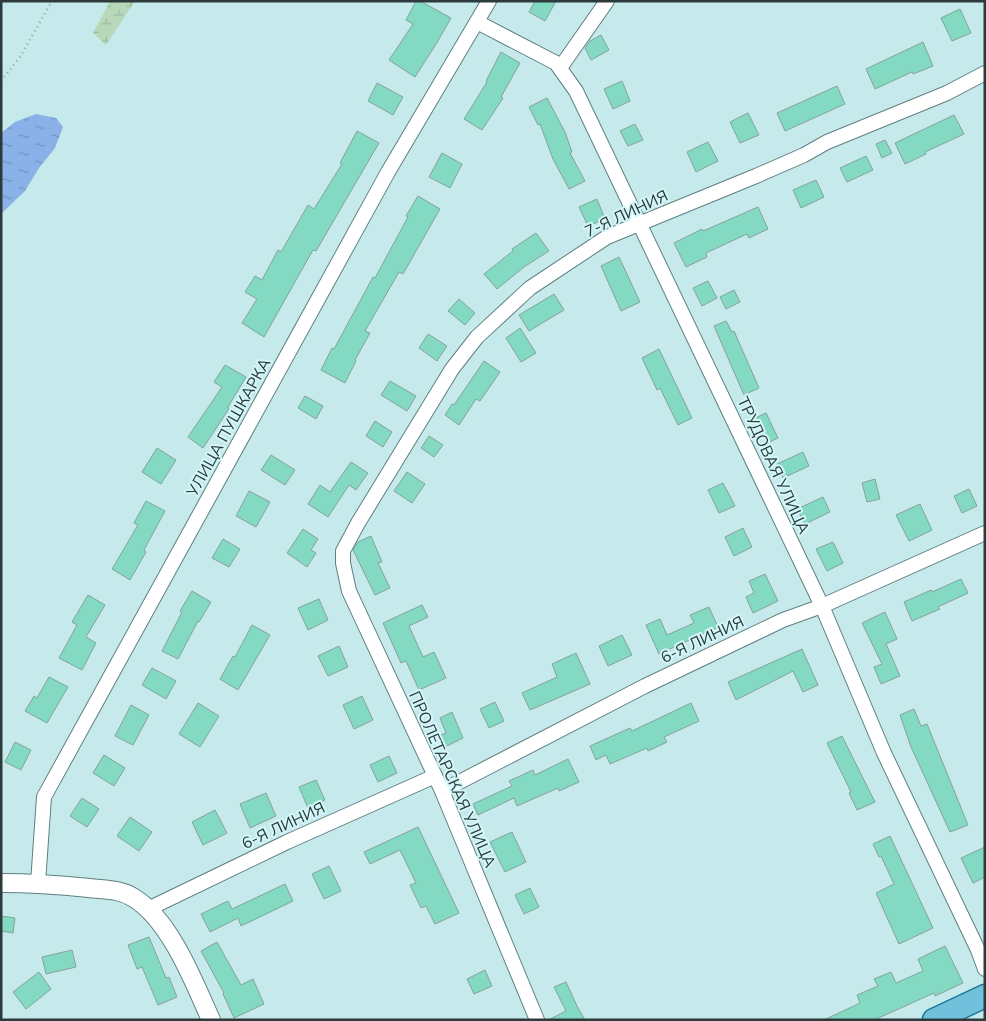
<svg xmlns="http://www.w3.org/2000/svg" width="986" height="1021" font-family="'Nunito Sans',sans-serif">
	<defs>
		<pattern id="wetland-marsh" width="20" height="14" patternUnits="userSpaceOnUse" patternTransform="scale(1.25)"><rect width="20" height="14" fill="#b7d8b9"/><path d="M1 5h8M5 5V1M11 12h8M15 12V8" fill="none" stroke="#9ebaa0"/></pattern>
		<pattern id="water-ripples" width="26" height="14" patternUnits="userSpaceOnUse" patternTransform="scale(1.25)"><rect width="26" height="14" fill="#8ab2e8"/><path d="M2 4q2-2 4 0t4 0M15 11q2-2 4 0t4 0" fill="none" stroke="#7192bd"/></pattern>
	</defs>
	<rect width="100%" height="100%" fill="#c6eaec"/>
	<polygon fill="url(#wetland-marsh)" points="110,1 135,1 106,45 93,33"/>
	<polygon fill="url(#water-ripples)" points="36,114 56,118 63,127 55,148 39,168 25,191 1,214 1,133 15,122"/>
	<g fill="#84d9c2" stroke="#84a39a">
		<polygon points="416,1 420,1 451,18 438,41 415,77 389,60 413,24 406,20"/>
		<polygon points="535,1 556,1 545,21 529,12"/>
		<polygon points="960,9 971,33 952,41 941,18"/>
		<polygon points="601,35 609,50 591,60 585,48 590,41"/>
		<polygon points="923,42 933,66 913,74 912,72 875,89 866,69"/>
		<polygon points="501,52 520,63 501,97 503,98 482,130 464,119 487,82 486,81"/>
		<polygon points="622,81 630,101 613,109 604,89"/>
		<polygon points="377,83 403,97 393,115 368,101"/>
		<polygon points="837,86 845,104 785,131 777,113"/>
		<polygon points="547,98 565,132 572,152 570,153 585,181 569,189 553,159 540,124 538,125 529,107"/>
		<polygon points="748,113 759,135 740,143 730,122"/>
		<polygon points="954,115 964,134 925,152 926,154 905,164 895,143"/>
		<polygon points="635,124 643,140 628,146 620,131"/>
		<polygon points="357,131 379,143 316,251 313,250 264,337 242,323 257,299 245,292 255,276 262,280 278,250 281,252 308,205 314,209 342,164 340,163"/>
		<polygon points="885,140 892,153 882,158 876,144"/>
		<polygon points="708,142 718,161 696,172 687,152"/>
		<polygon points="442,153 462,164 450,188 429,177"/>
		<polygon points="866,156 873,170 847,182 840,168"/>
		<polygon points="816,180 824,197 801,208 793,190"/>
		<polygon points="418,196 440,209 403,274 399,272 365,331 370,333 355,360 356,361 345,383 321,370 332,348 334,349 373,277 375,278 408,217 406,216"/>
		<polygon points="597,199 605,219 588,226 579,207"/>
		<polygon points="758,207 768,229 749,238 747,234 706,253 707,257 686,267 674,243 702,229 703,231"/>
		<polygon points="536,233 549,251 524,267 497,289 484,274 513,251 512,249"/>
		<polygon points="619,257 640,302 621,311 601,266"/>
		<polygon points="708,281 717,298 702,306 693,288"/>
		<polygon points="734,290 740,302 726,309 720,297"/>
		<polygon points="554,294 564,310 529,331 519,315"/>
		<polygon points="459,299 475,313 465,325 448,311"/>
		<polygon points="726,321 732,332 734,331 759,388 744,395 714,326"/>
		<polygon points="520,328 536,353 521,362 506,338"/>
		<polygon points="428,334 447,346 437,361 419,348"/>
		<polygon points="659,349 692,418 678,425 660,388 657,390 642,358"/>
		<polygon points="484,361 500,372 480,401 476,399 459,425 445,415 452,404 454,405"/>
		<polygon points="225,365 246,377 228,407 229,409 203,448 188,437 222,387 214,382"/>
		<polygon points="390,381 416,396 407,411 381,395"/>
		<polygon points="305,396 323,406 316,419 298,408"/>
		<polygon points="766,413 778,438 767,443 755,418"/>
		<polygon points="375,421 392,432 383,447 366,436"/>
		<polygon points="429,436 443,445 434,457 421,448"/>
		<polygon points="157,448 176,460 161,484 142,472"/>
		<polygon points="803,452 809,466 783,478 777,464"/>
		<polygon points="271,455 295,470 285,485 261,470"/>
		<polygon points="351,462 368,473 356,490 349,485 328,517 308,504 320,485 330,492"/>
		<polygon points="407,472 425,484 412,503 394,491"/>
		<polygon points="875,479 880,499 867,502 862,483"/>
		<polygon points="723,483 735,506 719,513 708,490"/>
		<polygon points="969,489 977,506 962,513 954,496"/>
		<polygon points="249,491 270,502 256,527 236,516"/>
		<polygon points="823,497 830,512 805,524 797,509"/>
		<polygon points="146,501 165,511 144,550 146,552 130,580 112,569 138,525 134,523"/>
		<polygon points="920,504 932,530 909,541 896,515"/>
		<polygon points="743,528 752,547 734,556 725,537"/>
		<polygon points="303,529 318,539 311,550 316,553 307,567 287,553"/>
		<polygon points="371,536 382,562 378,563 390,588 375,595 353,550 358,542"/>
		<polygon points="223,539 240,549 229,567 212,558"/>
		<polygon points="833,542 843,563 827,571 816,549"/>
		<polygon points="765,574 778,601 753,613 746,597 754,593 749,581"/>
		<polygon points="961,579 968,593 938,607 940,609 912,621 904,602 931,590 932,592"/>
		<polygon points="192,591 211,602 199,622 198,621 178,659 162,651 182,612 180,611"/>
		<polygon points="88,595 105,605 86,637 96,643 82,670 59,658 77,625 72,622"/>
		<polygon points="319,599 328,620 308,630 298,608"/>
		<polygon points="422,605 428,617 409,626 423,657 434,652 446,678 419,690 406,661 401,663 383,623"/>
		<polygon points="709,607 718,627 659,654 646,625 660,619 667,635 694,623 690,615"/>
		<polygon points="885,612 897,639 886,644 900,676 881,684 874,667 882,664 862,623"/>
		<polygon points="252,625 270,635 238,690 220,679 233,656 235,657"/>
		<polygon points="622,635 632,655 608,666 599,646"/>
		<polygon points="339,646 348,667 328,676 318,656"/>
		<polygon points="802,649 818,685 803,692 793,671 736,700 728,682"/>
		<polygon points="576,653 590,684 530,710 522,693 557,677 552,664"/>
		<polygon points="152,668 176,681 166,699 142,685"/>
		<polygon points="49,677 68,687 47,723 25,711 34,696 37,698"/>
		<polygon points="362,696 373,720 354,729 343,705"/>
		<polygon points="495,702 504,721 489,728 480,709"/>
		<polygon points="198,703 219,716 200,747 179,734"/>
		<polygon points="691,703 699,721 664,737 667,742 648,751 647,748 610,764 606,755 596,760 590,746 630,728 632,731"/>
		<polygon points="131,705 149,715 133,745 115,736"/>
		<polygon points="914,709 921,726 927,724 968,825 950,832 911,747 900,715"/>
		<polygon points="452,712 463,738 443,748 438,736 446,733 440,718"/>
		<polygon points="842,736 875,802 857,810 849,793 851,792 827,743"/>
		<polygon points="15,742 31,750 21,770 5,762"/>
		<polygon points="104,755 125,768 114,786 93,773"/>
		<polygon points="389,756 397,773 378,782 370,765"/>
		<polygon points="568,759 579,782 559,791 558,788 517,806 514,798 478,815 473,804 512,786 509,781 533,770 535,775"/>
		<polygon points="316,780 325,800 308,808 299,787"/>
		<polygon points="266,793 276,816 250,828 240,804"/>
		<polygon points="82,798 99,809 87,827 70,816"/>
		<polygon points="215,810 227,833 203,845 192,822"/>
		<polygon points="130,817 152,832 139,851 117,836"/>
		<polygon points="418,827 459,913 435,924 426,906 421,908 410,885 416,883 400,850 370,864 364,852"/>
		<polygon points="512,832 526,862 505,872 490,842"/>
		<polygon points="890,836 933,928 899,944 876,893 894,884 881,856 879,857 873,844"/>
		<polygon points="985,847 985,877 973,883 961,858"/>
		<polygon points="329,866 341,891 324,899 312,874"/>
		<polygon points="285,884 293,901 241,926 238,918 210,932 201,914 228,901 232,909"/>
		<polygon points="530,888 539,907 524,914 515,895"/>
		<polygon points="1,916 15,918 13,933 1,931"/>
		<polygon points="149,937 166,978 169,977 177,997 158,1005 142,967 137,969 128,945"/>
		<polygon points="217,942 241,985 253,979 264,1004 234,1018 223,994 224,993 201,951"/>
		<polygon points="945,946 963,983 935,996 934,993 874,1020 824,1020 860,1003 857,995 878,986 874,979 891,972 896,983 923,971 918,959"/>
		<polygon points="72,950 76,967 46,974 42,957"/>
		<polygon points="485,970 492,986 474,994 467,979"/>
		<polygon points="39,972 51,989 26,1009 13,992"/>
		<polygon points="566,982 577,1006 585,1020 548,1020 566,1011 554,987"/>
	</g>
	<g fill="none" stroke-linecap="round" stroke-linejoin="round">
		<g stroke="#5f7f82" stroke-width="16">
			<g id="minor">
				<polyline points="477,22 556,63 576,91 822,606 884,753 978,950 985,969"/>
				<polyline points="560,68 607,1"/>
				<polyline points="442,791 645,686 783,620 822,606 985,533"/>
				<polyline points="38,883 44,797 388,172 489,1"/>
				<polyline points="148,909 287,842 435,776"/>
				<polyline points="537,1020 442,791 349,591 343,563 343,551 358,523 452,369 477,337 530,288 607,237 756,176 804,155 827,142 947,93 985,73"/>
			</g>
		</g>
		<g stroke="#5f7f82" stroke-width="20">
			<path id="tertiary" d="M 1,883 C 31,883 60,885 89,888 C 104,890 121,889 134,898 C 170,920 194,982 211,1020"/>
		</g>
		<g stroke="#1c7795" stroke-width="25">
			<polyline id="primary" points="934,1020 985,996"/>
		</g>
		<polyline stroke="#8ba7a9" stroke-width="2.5" stroke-dasharray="1 4" stroke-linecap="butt" points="1,81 20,57 52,1"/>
		<use href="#minor" stroke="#fff" stroke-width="14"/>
		<use href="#tertiary" stroke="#fff" stroke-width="18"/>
		<use href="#primary" stroke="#72c1dc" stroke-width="22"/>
	</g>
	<g text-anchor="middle" stroke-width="4" stroke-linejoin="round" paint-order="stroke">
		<g font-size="16" fill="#2c3a3b" stroke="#d3f7f9">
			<text transform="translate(626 213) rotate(-25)" y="6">7-Я ЛИНИЯ</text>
			<text transform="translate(228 427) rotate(-61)" y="6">УЛИЦА ПУШКАРКА</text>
			<text transform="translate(774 465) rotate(65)" y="6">ТРУДОВАЯ УЛИЦА</text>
			<text transform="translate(702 639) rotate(-25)" y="6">6-Я ЛИНИЯ</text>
			<text transform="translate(453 779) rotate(66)" y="6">ПРОЛЕТАРСКАЯ УЛИЦА</text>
			<text transform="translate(283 825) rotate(-25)" y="6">6-Я ЛИНИЯ</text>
		</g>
	</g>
	<rect width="986" height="1021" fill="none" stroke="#2c3a3b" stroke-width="5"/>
</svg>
